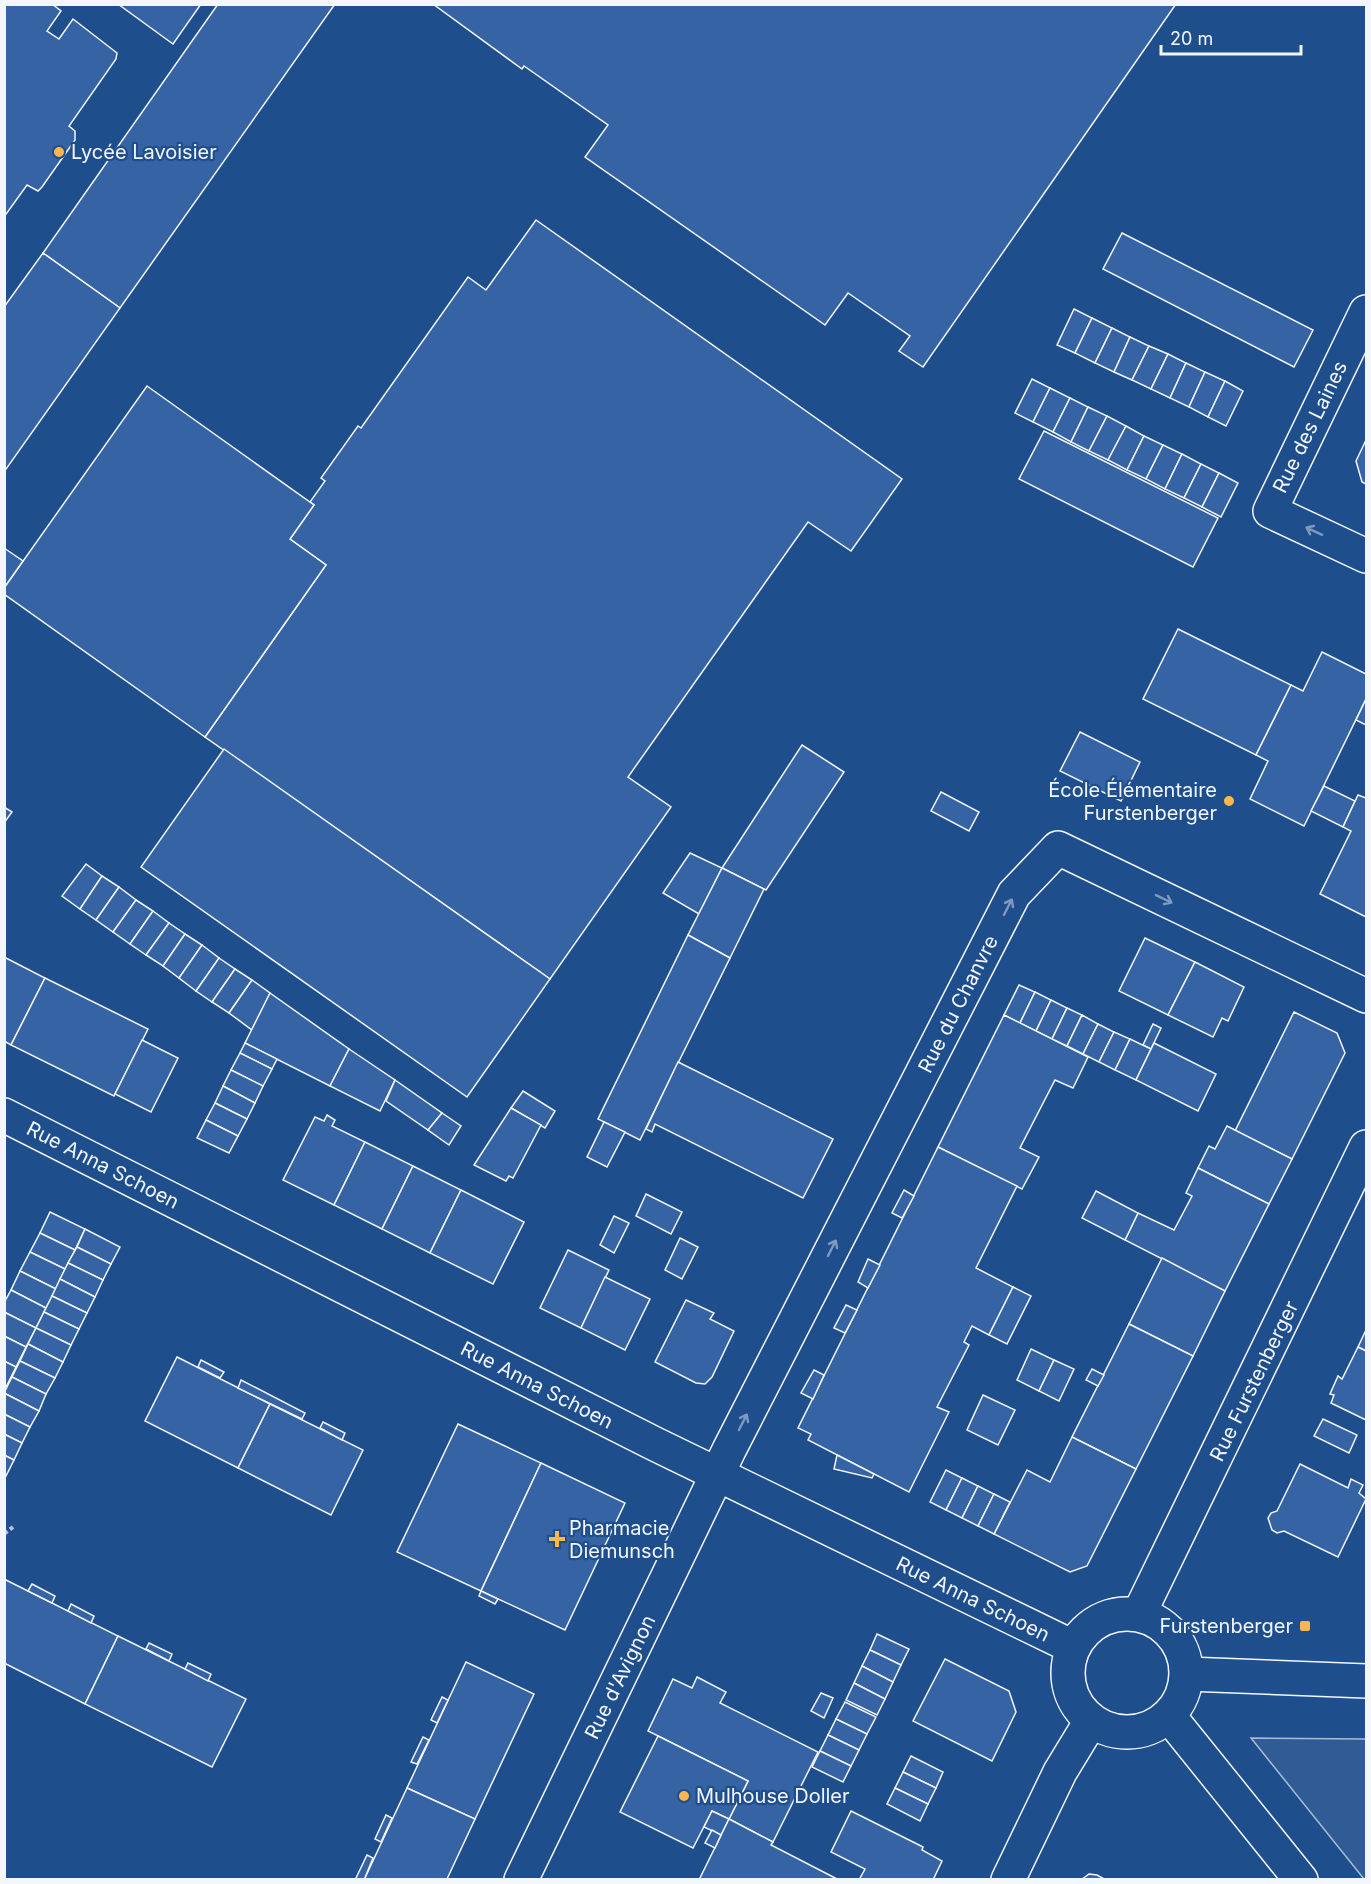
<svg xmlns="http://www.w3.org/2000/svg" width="1371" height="1884" font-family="Inter,sans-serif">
	<rect width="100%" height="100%" fill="#1f4e8c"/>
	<polygon fill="#305b95" stroke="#a8bbd7" stroke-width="1.5" points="1251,1738 1366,1739 1366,1879 1364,1879"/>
	<g fill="#3563a3" stroke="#f2f6ff" stroke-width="1.5">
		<polygon points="4,4 52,4 61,11 47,31 59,39 73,19 117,53 116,59 69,126 75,131 75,140 42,187 38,191 27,185 4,217"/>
		<polygon points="118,4 201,4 173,44"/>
		<polygon points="218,4 335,4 120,308 43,253"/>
		<polygon points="433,4 1176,4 923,367 899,351 910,336 848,293 825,325 585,157 608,125 524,66 522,69"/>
		<polygon points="536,220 902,479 851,551 808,522 628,777 671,807 550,979 205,737 326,565 290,539 314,505 310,502 325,481 321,478 358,426 361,428 468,277 486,290"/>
		<polygon points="1122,233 1313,330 1294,367 1103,269"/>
		<polygon points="43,253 120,308 4,472 4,307"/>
		<polygon points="1074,309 1092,318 1075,353 1057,345"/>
		<polygon points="1092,318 1112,328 1095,363 1075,353"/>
		<polygon points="1112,328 1130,337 1114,372 1095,363"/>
		<polygon points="1130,337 1149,346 1132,380 1114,372"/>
		<polygon points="1149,346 1168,354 1151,389 1132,380"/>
		<polygon points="1168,354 1186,363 1170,398 1151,389"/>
		<polygon points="1186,363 1205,372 1189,407 1170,398"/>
		<polygon points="1205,372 1225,381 1208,417 1189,407"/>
		<polygon points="1032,379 1050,388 1033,422 1015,413"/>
		<polygon points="1225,381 1243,391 1226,426 1208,417"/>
		<polygon points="147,386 314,505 290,539 326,565 205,737 4,594 4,588"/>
		<polygon points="1050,388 1070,398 1053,432 1033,422"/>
		<polygon points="1070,398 1088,407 1071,442 1053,432"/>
		<polygon points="1088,407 1107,416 1089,451 1071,442"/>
		<polygon points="1107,416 1126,426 1108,460 1089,451"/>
		<polygon points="1126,426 1144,436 1127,470 1108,460"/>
		<polygon points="1044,431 1218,518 1193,567 1019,479"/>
		<polygon points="1144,436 1163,445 1146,479 1127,470"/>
		<polygon points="1366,440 1366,484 1362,482 1356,461"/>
		<polygon points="1163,445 1182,454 1165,489 1146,479"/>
		<polygon points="1182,454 1201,464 1184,498 1165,489"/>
		<polygon points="1201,464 1219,473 1202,507 1184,498"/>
		<polygon points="1219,473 1238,483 1221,517 1202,507"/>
		<polygon points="4,548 23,561 4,588"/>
		<polygon points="1178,629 1291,685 1256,755 1143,699"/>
		<polygon points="1322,652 1366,674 1366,699 1304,826 1250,799 1268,761 1256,755 1291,685 1303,691"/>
		<polygon points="1366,699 1366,725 1356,720"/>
		<polygon points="1080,732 1140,762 1121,801 1060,771"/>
		<polygon points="802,745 844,772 766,890 722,868"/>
		<polygon points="224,749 550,979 467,1097 141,867"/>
		<polygon points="1324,786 1355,801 1343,827 1311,811"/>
		<polygon points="941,792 979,812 969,831 931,811"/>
		<polygon points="1358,795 1366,798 1366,917 1320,894 1351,831 1343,827"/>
		<polygon points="4,807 12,812 4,823"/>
		<polygon points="690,853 722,868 699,914 663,893"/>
		<polygon points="86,864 102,876 80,909 62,896"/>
		<polygon points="722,868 764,889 730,958 688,935"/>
		<polygon points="102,876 119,887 96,920 80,909"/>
		<polygon points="119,887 136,900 113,932 96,920"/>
		<polygon points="136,900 153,911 130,944 113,932"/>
		<polygon points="153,911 169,923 146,955 130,944"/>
		<polygon points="169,923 185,934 163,966 146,955"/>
		<polygon points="185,934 202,945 179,978 163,966"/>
		<polygon points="688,935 730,958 640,1140 598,1119"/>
		<polygon points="1145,938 1195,962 1168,1015 1119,991"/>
		<polygon points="202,945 219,958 196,991 179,978"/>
		<polygon points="4,957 45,978 11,1045 4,1041"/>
		<polygon points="219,958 235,969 212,1002 196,991"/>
		<polygon points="1195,962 1244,987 1228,1021 1222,1018 1213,1037 1168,1015"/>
		<polygon points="235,969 252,980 229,1013 212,1002"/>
		<polygon points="45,978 148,1029 114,1096 11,1045"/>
		<polygon points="252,980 270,993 252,1030 229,1013"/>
		<polygon points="1019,985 1035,992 1020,1023 1004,1015"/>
		<polygon points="1035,992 1051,1000 1036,1031 1020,1023"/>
		<polygon points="270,993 349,1049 330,1086 245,1043"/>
		<polygon points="1051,1000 1067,1008 1052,1039 1036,1031"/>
		<polygon points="1067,1008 1082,1015 1067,1046 1052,1039"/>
		<polygon points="1294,1012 1337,1033 1345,1053 1292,1159 1235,1131"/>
		<polygon points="1004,1015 1088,1057 1073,1088 1055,1080 1020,1148 1039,1157 1022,1189 938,1147"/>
		<polygon points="1082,1015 1098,1024 1083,1054 1067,1046"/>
		<polygon points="1098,1024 1114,1032 1099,1062 1083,1054"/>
		<polygon points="1153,1024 1161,1028 1151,1049 1143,1045"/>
		<polygon points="1114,1032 1130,1039 1115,1070 1099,1062"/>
		<polygon points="1130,1039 1151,1049 1136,1080 1115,1070"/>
		<polygon points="142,1040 178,1058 151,1112 115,1094"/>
		<polygon points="245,1043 277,1059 272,1069 240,1053"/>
		<polygon points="1154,1043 1216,1074 1198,1111 1136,1080"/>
		<polygon points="349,1049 395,1080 380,1111 330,1086"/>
		<polygon points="240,1053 272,1069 263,1086 231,1070"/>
		<polygon points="678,1062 833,1139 803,1198 655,1124 652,1132 646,1129"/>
		<polygon points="231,1070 263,1086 255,1103 223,1086"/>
		<polygon points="395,1080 442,1113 428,1130 386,1101"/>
		<polygon points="223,1086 255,1103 247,1119 215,1103"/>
		<polygon points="523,1091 555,1111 545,1128 511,1108"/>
		<polygon points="215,1103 247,1119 238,1136 206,1120"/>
		<polygon points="511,1108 541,1125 513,1178 509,1176 506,1181 474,1165"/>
		<polygon points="442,1113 461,1126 449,1145 428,1130"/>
		<polygon points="327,1115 335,1120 332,1126 365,1142 334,1205 283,1180 315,1117 324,1121"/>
		<polygon points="206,1120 238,1136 229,1153 197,1138"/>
		<polygon points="604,1122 625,1132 607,1167 587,1157"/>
		<polygon points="1227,1126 1292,1159 1269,1204 1198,1168 1209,1146 1215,1149"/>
		<polygon points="365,1142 413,1166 382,1229 334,1205"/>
		<polygon points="938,1147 1017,1186 976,1268 1013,1287 989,1335 972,1326 964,1342 969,1345 937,1407 949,1412 909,1492 808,1440 811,1434 798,1428"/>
		<polygon points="413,1166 461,1190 430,1253 382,1229"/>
		<polygon points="1198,1168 1269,1204 1225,1291 1125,1240 1138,1213 1174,1230 1192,1196 1186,1193"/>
		<polygon points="461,1190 524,1222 493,1284 430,1253"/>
		<polygon points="904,1190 914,1196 902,1218 892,1213"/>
		<polygon points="1096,1191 1138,1213 1125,1240 1082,1218"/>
		<polygon points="646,1194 682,1212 671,1234 636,1216"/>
		<polygon points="50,1212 85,1229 75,1250 40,1233"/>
		<polygon points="614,1216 629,1223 614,1253 600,1245"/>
		<polygon points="85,1229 120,1247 111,1264 77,1247"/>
		<polygon points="40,1233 75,1250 65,1269 30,1252"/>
		<polygon points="680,1238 698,1247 682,1279 665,1270"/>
		<polygon points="77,1247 111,1264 103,1280 68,1263"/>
		<polygon points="568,1250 609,1270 581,1328 540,1308"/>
		<polygon points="30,1252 65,1269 56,1289 20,1271"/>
		<polygon points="1162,1258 1225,1291 1193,1356 1129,1324"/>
		<polygon points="868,1259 880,1265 868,1288 858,1282"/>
		<polygon points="68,1263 103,1280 95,1297 60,1279"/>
		<polygon points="20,1271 56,1289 46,1308 11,1290"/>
		<polygon points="605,1277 650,1299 625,1350 581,1328"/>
		<polygon points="60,1279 95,1297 87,1313 52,1296"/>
		<polygon points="1013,1287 1031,1296 1007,1344 989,1335"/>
		<polygon points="11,1290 46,1308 36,1328 4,1312 4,1303"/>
		<polygon points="52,1296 87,1313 79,1329 44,1312"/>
		<polygon points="686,1300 714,1313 710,1319 734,1331 712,1377 705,1384 696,1383 655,1362"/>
		<polygon points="846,1305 857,1310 845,1333 834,1328"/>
		<polygon points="4,1312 36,1328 26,1347 4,1336"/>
		<polygon points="44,1312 79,1329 71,1345 36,1328"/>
		<polygon points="1129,1324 1193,1356 1136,1469 1072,1437"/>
		<polygon points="36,1328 71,1345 63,1362 28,1344"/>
		<polygon points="1366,1330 1366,1351 1358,1347"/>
		<polygon points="4,1336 26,1347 16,1367 4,1361"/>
		<polygon points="28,1344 63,1362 55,1378 20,1361"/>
		<polygon points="1358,1347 1366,1351 1366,1420 1331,1403 1334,1395 1330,1394 1338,1376 1342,1379"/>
		<polygon points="1031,1349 1054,1360 1039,1391 1017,1380"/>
		<polygon points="177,1357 270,1404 238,1468 145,1421"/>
		<polygon points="201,1360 224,1372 220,1378 198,1367"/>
		<polygon points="1054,1360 1074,1369 1059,1401 1039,1391"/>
		<polygon points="4,1361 16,1367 4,1391"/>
		<polygon points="20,1361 55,1378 46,1394 12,1377"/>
		<polygon points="1092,1369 1104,1375 1098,1386 1086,1380"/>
		<polygon points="814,1370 824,1375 813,1399 801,1393"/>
		<polygon points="12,1377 46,1394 39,1411 4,1393"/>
		<polygon points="241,1380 305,1413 302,1419 238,1388"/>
		<polygon points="4,1393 39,1411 30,1427 4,1414"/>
		<polygon points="983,1395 1015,1410 998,1445 967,1430"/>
		<polygon points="270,1404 363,1450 331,1515 238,1468"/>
		<polygon points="4,1414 30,1427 22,1443 4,1434"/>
		<polygon points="1323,1419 1357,1435 1349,1453 1314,1436"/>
		<polygon points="323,1422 345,1433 342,1440 320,1428"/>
		<polygon points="458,1424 541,1463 481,1591 397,1552"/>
		<polygon points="4,1434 22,1443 14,1460 4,1455"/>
		<polygon points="1072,1437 1136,1469 1087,1566 1070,1572 994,1534 1027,1470 1050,1482"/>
		<polygon points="4,1455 14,1460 6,1476 4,1475"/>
		<polygon points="837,1455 874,1474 872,1478 834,1469"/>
		<polygon points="541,1463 625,1503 565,1630 481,1591"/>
		<polygon points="1300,1464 1348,1488 1351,1479 1363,1485 1359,1493 1366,1499 1338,1557 1284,1531 1277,1533 1272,1530 1268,1518 1271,1513 1277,1511"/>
		<polygon points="946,1470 962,1478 946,1510 930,1502"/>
		<polygon points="962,1478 978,1486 962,1518 946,1510"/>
		<polygon points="978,1486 994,1494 978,1526 962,1518"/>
		<polygon points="994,1494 1010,1502 994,1534 978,1526"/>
		<polygon points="4,1579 118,1636 85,1704 4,1663"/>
		<polygon points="32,1584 55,1596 52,1603 28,1591"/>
		<polygon points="481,1591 498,1599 495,1604 479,1596"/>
		<polygon points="71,1604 94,1616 91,1623 68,1611"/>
		<polygon points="877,1634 909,1649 901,1665 870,1650"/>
		<polygon points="118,1636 246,1699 212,1767 85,1704"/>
		<polygon points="149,1643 172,1654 169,1661 146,1649"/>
		<polygon points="870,1650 901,1665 893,1682 862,1666"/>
		<polygon points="945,1659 1009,1691 1016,1712 992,1761 913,1721"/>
		<polygon points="466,1662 534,1694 475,1819 407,1788"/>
		<polygon points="188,1663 211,1674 208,1681 185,1669"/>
		<polygon points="862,1666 893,1682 885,1699 854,1683"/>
		<polygon points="697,1677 726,1692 720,1703 818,1752 773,1842 729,1819 748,1781 648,1731 673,1679 692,1688"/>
		<polygon points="854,1683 885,1699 877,1715 846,1700"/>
		<polygon points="821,1693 833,1698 824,1718 811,1711"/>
		<polygon points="442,1697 448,1700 437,1723 431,1720"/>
		<polygon points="845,1702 876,1717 867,1734 836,1719"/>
		<polygon points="836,1719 867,1734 859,1750 828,1735"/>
		<polygon points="828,1735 859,1750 851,1766 820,1751"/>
		<polygon points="658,1736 748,1781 729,1819 712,1811 693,1848 620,1812"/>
		<polygon points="423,1737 429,1740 417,1764 411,1762"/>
		<polygon points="820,1751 851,1766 843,1782 812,1767"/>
		<polygon points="911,1756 943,1772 936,1788 903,1772"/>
		<polygon points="903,1772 936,1788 928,1804 895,1788"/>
		<polygon points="407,1788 475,1819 447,1879 364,1880"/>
		<polygon points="895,1788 928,1804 920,1821 887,1804"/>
		<polygon points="712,1811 729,1819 721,1835 704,1827"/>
		<polygon points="851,1811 923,1847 922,1850 942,1861 933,1880 859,1880 865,1869 831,1852"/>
		<polygon points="386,1815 392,1818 381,1842 375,1839"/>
		<polygon points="729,1819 773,1842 771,1845 839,1880 699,1880"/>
		<polygon points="712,1830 721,1835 715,1848 705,1843"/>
		<polygon points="367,1855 373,1858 364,1880 358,1880 356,1878"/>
		<polygon points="1089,1874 1097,1875 1106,1880 1081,1880"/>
	</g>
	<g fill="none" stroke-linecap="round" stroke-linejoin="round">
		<g stroke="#f2f6ff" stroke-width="36">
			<g id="street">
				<polyline points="1366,312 1270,511 1366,556"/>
				<polyline points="4,1115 655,1444 1073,1647"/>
				<circle cx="1127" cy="1673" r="59"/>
				<polyline points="1139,1614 1366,1147"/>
				<polyline points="1187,1674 1366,1681"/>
				<polyline points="1169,1716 1301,1880"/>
				<polyline points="521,1880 729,1450 1014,894 1058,848 1366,996"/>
				<polyline points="1008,1880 1060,1772 1091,1721"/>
			</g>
		</g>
		<polyline stroke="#b3c4dc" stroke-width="4" stroke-dasharray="4.5 3" stroke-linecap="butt" points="4,1534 13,1527"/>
		<use href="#street" stroke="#1f4e8c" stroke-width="33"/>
	</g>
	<defs><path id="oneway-shaft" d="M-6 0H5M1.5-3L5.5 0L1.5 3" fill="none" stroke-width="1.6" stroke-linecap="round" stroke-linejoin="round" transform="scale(1.5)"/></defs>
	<g stroke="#7e9ac0">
		<use href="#oneway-shaft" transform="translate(1314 531) rotate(-155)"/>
		<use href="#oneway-shaft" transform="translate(1164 899) rotate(26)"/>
		<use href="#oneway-shaft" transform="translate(1008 907) rotate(-63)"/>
		<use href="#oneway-shaft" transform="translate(832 1248) rotate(-63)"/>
		<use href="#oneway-shaft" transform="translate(743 1422) rotate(-63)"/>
	</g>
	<g fill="#ffb74d" stroke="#1f4e8c" stroke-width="2">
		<circle cx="59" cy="152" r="6"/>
		<circle cx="1229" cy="801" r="6"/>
		<path d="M554 1530h6v6h6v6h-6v6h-6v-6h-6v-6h6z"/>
		<rect x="1299" y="1620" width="12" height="12" rx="3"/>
		<circle cx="684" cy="1796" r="6"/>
	</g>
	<g text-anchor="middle" stroke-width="4.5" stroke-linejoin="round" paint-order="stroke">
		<g font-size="20" fill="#f2f6ff" stroke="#1f4e8c" text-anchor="start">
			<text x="71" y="159">Lycée Lavoisier</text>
			<text x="1217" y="797" text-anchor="end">École Élémentaire<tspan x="1217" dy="23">Furstenberger</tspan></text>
			<text x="569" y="1535">Pharmacie<tspan x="569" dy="23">Diemunsch</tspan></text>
			<text x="1293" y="1633" text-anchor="end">Furstenberger</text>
			<text x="696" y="1803">Mulhouse Doller</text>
		</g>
		<g font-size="20" fill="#f2f6ff" stroke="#1f4e8c">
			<text transform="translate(1310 427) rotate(-64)" y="7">Rue des Laines</text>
			<text transform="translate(958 1004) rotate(-63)" y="7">Rue du Chanvre</text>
			<text transform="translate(103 1165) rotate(27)" y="7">Rue Anna Schoen</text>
			<text transform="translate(1254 1381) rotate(-64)" y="7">Rue Furstenberger</text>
			<text transform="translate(537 1385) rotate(27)" y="7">Rue Anna Schoen</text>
			<text transform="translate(973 1599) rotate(26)" y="7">Rue Anna Schoen</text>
			<text transform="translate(620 1677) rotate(-64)" y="7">Rue d'Avignon</text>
		</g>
	</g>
	<rect width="1371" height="1884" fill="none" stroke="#f2f6ff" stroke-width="12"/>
	<path d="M1161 45v9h140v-9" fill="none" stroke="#f2f6ff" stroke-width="3"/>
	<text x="1170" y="45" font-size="18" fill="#f2f6ff" stroke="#1f4e8c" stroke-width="4.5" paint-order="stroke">20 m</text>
</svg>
